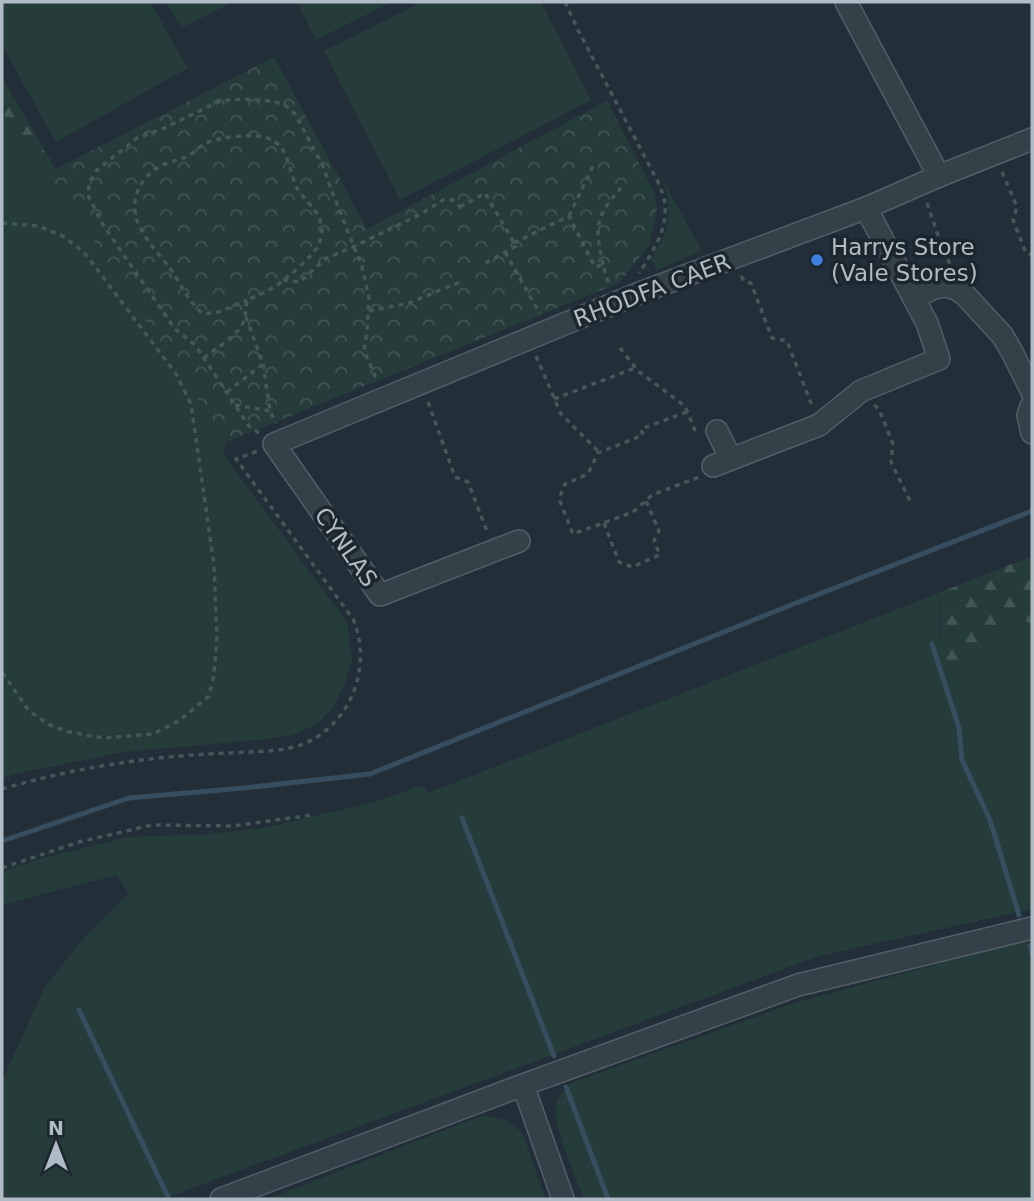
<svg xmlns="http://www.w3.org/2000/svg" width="1034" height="1201" font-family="'DejaVu Sans',sans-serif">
	<defs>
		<pattern id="forest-firs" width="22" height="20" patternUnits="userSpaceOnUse" patternTransform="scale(1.75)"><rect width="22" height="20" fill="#253c3a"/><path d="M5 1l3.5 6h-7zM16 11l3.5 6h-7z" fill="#425655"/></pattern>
		<pattern id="park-crowns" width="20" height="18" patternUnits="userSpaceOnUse" patternTransform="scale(1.75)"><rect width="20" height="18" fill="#253c3a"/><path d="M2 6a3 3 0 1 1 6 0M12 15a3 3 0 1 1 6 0" fill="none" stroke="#425655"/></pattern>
	</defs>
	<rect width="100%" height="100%" fill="#222f39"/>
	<g fill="#253c3a">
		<polygon points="2,2 150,2 188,68 56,142 2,46"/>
		<polygon points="166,2 233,2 181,28"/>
		<polygon points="297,2 392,2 316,40"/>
		<polygon points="422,2 541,2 591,100 400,200 324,51"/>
		<polygon points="2,77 56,169 49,173 226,442 223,454 347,622 352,662 345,683 334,707 317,724 292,735 267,739 124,752 15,774 2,779"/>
		<path d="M 663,180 L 702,251 L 657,270 L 651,259 C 669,233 673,211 663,180 Z"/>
		<polygon points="941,592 939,638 1032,610 1032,909 819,956 163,1199 2,1199 2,1081 45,987 82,940 128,894 117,875 2,905 2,872 43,858 127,837 207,834 264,828 378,801 419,786 424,787 428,793"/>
		<path d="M 1032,940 L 1032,1199 L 584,1199 C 576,1179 552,1124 556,1105 C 558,1096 565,1090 571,1083 L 794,1003 L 997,948 Z"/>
		<polygon points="481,1116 505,1120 522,1132 546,1199 267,1199"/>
	</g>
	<g fill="url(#forest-firs)">
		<polygon points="2,89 56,169 48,173 2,112"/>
		<polygon points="1032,556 1032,624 1021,619 999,623 985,635 976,658 967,663 951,663 940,654 941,592"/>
	</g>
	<polygon fill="url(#park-crowns)" points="274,57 367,229 607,101 654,192 657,208 650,244 619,283 226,442 48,173"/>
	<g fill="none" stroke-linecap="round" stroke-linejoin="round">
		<g stroke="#364e60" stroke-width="5">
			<polyline points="932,644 959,728 962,760 990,820 1019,915"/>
			<polyline points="462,818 554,1056"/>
			<polyline points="2,841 129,798 244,788 370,774 786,607 1032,511"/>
			<polyline points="1030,946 1032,953"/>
			<polyline points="79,1010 169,1199"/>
			<polyline points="566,1087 608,1199"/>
		</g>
		<g stroke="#535f67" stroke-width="24">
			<g id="street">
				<polyline points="846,2 939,176"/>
				<polyline points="914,298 934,288 947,286 956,289 965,295 1002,335 1011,350 1032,392"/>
				<polyline points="717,431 731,459"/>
				<polyline points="1032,433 1028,415 1032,404"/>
				<polyline points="713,466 819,425 861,391 939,359 927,323 866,208"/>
				<polyline points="519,541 380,595 274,444 637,294 866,208 939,176 1032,139"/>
				<polyline points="523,1085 563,1199"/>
				<polyline points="221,1199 523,1085 798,985 1032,928"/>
			</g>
		</g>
		<g stroke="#435857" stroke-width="3.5" stroke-dasharray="5 5" stroke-linecap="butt">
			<path d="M 565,2 L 577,28 L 658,182 C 660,188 663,193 664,199 C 670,226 653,252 639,273"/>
			<polyline points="1002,172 1017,207 1013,220 1026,253 1032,255"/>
			<polyline points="927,203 943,250 952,268"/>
			<polyline points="460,207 485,193 516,246 482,265"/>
			<polyline points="569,216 594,164"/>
			<polyline points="2,223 38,226 61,235 84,252 176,374 191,404 214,565 217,637 214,675 209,696 180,720 153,734 103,738 69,732 50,725 29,711 2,672"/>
			<polyline points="514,243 569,216 595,267 603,265 609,285"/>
			<polyline points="505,252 540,314"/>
			<path d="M 603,265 C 595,227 594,218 621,188"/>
			<polyline points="741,276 744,281 751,283 772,338 787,341 812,406"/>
			<polyline points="283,280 300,282 325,259 355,246 421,214 443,200 453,200 462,209"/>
			<polyline points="369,311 409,303 460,282"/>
			<polyline points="246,317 263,364 270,411 276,423"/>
			<polyline points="620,348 638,371 685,406 696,433"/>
			<polyline points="536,356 561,414 599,452"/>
			<path d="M 204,358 C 216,348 235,338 243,323 C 246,316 246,308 247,300 C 256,296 267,292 276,286 C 286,279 312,257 318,246 C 322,238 323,228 320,220 C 315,207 302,198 296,186 C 288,168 288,144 267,138 C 250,133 219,137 204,144 C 198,148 193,154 186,157 C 176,161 166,162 157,168 C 149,173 143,180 139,188 C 124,219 151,244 169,267 C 181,283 187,301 203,314 L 219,312 L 247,300"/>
			<polyline points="227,392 263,364"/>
			<polyline points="554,399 635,368"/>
			<polyline points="428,402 455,477 468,482 488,534"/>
			<polyline points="235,405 270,411"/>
			<polyline points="874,405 879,409 893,444 891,462 911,503"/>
			<polyline points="687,412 641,429 643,435 598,453 588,474 565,484 559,499 573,534 633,512 652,495 699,477"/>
			<polyline points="259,433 249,426 195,345 175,329 103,225 88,195 89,183 96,171 137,138 162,129 220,101 242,99 272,101 285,105 295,114 324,168 329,184 362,267 369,297 367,332 364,350 377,381"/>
			<polyline points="604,523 619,562 632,567 660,555 654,541 659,531 646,501"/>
			<path d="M 2,789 C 60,772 120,761 181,756 C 204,754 227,753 250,752 C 268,751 286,751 303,744 C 351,725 373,666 353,619 L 236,459 L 258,451"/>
			<polyline points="2,868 79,842 152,825 233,826 312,815"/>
		</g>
		<use href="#street" stroke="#354149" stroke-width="21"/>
	</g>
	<circle fill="#3f7fe0" stroke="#1b262e" stroke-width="2.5" cx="817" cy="260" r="7"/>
	<g text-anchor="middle" stroke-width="7" stroke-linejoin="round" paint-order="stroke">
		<g font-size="23" fill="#b0bcc5" stroke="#1b262e" text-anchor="start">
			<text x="831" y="255">Harrys Store<tspan x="831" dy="26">(Vale Stores)</tspan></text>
		</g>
		<g font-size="23" fill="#b0bcc5" stroke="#1b262e">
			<text transform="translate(652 290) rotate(-21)" y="8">RHODFA CAER</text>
			<text transform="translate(346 547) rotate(55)" y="8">CYNLAS</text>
		</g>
	</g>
	<rect width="1034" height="1201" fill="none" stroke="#b0bcc5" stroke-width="7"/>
	<g transform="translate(56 1145)" stroke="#1b262e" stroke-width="5" paint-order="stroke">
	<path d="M0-5L12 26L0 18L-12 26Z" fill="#b0bcc5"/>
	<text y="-10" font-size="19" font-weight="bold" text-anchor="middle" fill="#b0bcc5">N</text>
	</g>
</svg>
